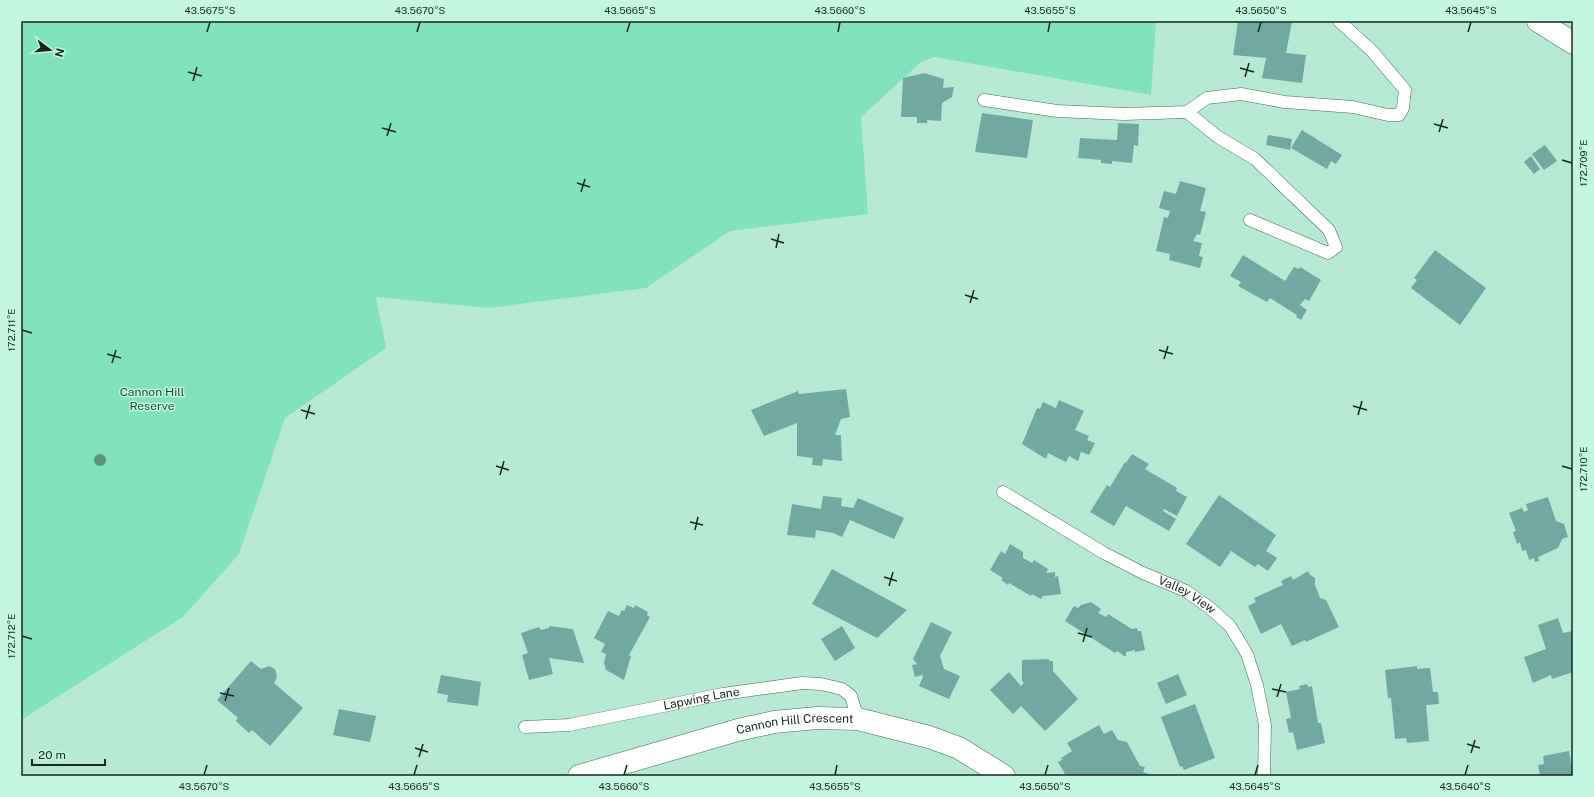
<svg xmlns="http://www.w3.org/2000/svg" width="1594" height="797" font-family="'Public Sans',sans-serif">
	<rect width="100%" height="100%" fill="#b7e8d3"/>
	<polygon fill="#83e2be" points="21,21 1156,21 1151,95 934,57 921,62 861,117 868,214 730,231 646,288 489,308 376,297 386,348 285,418 239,554 183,617 21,720"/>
	<g fill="#72a8a2">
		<polygon points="1238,21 1292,21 1286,53 1306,55 1302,83 1262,78 1266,58 1233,55"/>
		<polygon points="924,73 944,79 943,88 954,87 952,97 942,103 941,121 927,120 927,123 917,123 917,117 901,117 903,78"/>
		<polygon points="982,113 1033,120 1027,158 975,152"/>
		<polygon points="1118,123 1139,124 1138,146 1134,145 1132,163 1112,161 1112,164 1101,163 1101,160 1078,158 1080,138 1117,140"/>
		<polygon points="1302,130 1342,155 1336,164 1331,161 1327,169 1291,148"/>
		<polygon points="1268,135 1292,139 1290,150 1266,145"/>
		<polygon points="1545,145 1557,161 1544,170 1532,154"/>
		<polygon points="1531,156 1540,169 1534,174 1524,162"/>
		<polygon points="1180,181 1206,188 1200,211 1206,212 1200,235 1197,234 1193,241 1202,243 1199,256 1203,257 1200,268 1169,260 1170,254 1156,251 1164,217 1168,218 1170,211 1159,208 1164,191 1176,194"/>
		<polygon points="1435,250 1486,288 1460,325 1411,288 1417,280 1414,278"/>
		<polygon points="1243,255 1285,281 1294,267 1299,269 1300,267 1321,280 1309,301 1305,299 1300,305 1307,310 1301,320 1296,317 1297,315 1270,298 1267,302 1238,286 1241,282 1230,276"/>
		<polygon points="846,389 850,417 841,419 835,435 841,435 842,461 823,459 822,466 812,465 813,458 797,456 797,423 764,436 751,410 798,391 799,394"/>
		<polygon points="1059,400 1084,411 1075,430 1089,436 1087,440 1095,443 1089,455 1081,452 1078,461 1069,456 1066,462 1048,453 1046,459 1022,444 1037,408 1040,409 1043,402 1056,408"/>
		<polygon points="1132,454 1149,464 1145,469 1177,488 1176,491 1187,497 1177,516 1164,509 1163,511 1176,519 1169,531 1126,506 1114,526 1090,512 1107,485 1110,487 1125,462 1126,463"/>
		<polygon points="1219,495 1276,535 1266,551 1277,558 1268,571 1258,564 1255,567 1231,551 1220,567 1186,544"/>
		<polygon points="823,496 842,498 841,506 853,508 858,498 904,518 894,539 850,520 842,537 833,533 816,530 815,538 787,535 792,504 821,509"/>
		<polygon points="1548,497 1556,521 1564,524 1568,537 1562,539 1558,548 1538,557 1539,561 1535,562 1534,558 1529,560 1526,550 1522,551 1520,542 1517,544 1513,532 1516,531 1509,513 1522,508 1524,512 1528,510 1526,504"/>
		<polygon points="1010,544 1023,552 1023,558 1032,563 1034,560 1048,569 1046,573 1055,572 1055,577 1058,576 1061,594 1043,596 1041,599 1032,594 1031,596 1009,583 1008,585 1001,580 1003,578 990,570 1001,551 1005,554"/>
		<polygon points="832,569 907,610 877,638 812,604"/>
		<polygon points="1308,571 1310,575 1315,578 1315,585 1320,598 1326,600 1339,627 1306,642 1305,640 1292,646 1281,624 1261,634 1248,606 1256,602 1254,598 1283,585 1281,581 1291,576 1293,580"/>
		<polygon points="1091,602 1101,609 1098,613 1106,617 1108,614 1132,629 1137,628 1138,631 1141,631 1145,650 1135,652 1135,650 1126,652 1126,656 1124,656 1117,651 1115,653 1065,621 1074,606 1078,608 1081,605"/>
		<polygon points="627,605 634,608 635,605 648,612 647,615 650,617 629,655 631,656 624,680 606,670 604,663 606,654 601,652 605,644 594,638 608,611 619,616 622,610 624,611"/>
		<polygon points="1558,618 1563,633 1573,631 1573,672 1552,679 1551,675 1533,683 1524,657 1546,649 1538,625"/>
		<polygon points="931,622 952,632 940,656 944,669 960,676 949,699 919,686 923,677 922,675 915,677 912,665 917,664 913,659"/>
		<polygon points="549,626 573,629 584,663 549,658 553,674 529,680 522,655 528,653 521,633 539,627 541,630 549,628"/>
		<polygon points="842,626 855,648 835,661 821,639"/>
		<polygon points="1049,659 1049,661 1053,661 1053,671 1078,699 1045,731 1021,706 1013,714 990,690 1009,672 1021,686 1024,683 1022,681 1022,660"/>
		<polygon points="251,661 261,669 269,666 275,669 277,677 274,683 303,708 270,746 252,730 249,733 236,721 238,718 217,700"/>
		<polygon points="1417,666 1417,669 1430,668 1433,692 1438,692 1439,704 1426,705 1429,741 1407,743 1406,738 1395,739 1391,698 1388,698 1385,670"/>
		<polygon points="1178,674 1187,695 1166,704 1157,683"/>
		<polygon points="441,675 481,682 478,706 447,702 448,695 437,693"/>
		<polygon points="1307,684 1308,687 1312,686 1318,723 1321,723 1325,743 1297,750 1293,732 1289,733 1286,719 1291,718 1286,692 1300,689 1299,686"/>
		<polygon points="1195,704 1215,758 1184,770 1182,766 1180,767 1161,717"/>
		<polygon points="339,709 376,716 370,742 333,735"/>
		<polygon points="1099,725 1104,734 1112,730 1118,740 1127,742 1140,766 1145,767 1143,772 1154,776 1066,776 1058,762 1062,760 1061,758 1072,751 1067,743"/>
		<polygon points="1569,751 1573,776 1540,776 1538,765 1544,764 1543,756"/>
	</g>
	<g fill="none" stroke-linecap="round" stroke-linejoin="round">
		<g stroke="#406d5c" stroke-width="13">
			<g id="service">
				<polyline points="984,100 1057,111 1124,114 1187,112 1207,98 1241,94 1285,102 1353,107 1388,115 1399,115 1403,108 1405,90 1372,51 1339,21"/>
				<polyline points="1187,112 1218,137 1255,159 1329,230 1336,247 1328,253 1250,220"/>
				<path id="s1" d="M 1003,492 L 1104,553 L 1143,573 L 1186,591 L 1210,608 L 1230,626 L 1247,654 L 1257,685 L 1265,725 L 1264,776"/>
				<path id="s2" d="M 525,727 L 569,725 L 723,694 L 802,683 L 821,684 L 842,689 L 851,696 L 858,719"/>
			</g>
		</g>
		<g stroke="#406d5c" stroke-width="23">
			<g id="minor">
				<path id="s3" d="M 579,776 L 738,730 L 774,722 L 817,718 L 858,719 L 929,737 L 959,748 L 1004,776"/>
			</g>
		</g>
		<g stroke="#406d5c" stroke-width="23">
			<polyline id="tertiary" points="1538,21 1573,43"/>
		</g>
		<use href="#service" stroke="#fff" stroke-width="12"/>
		<use href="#minor" stroke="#fff" stroke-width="22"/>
		<use href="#tertiary" stroke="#fff" stroke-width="22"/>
	</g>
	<circle fill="#5f927f" cx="100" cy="460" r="6"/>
	<path fill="none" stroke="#152820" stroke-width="1.5" d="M 207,32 L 210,22M 417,32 L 420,22M 627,32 L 630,22M 838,32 L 840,22M 1048,32 L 1050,22M 1258,32 L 1261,22M 1468,32 L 1471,22M 1240,68 L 1254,72M 188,72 L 202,76M 1245,77 L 1249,63M 193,81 L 197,67M 1434,124 L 1448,128M 382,128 L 396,132M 1439,132 L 1443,119M 387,136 L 391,123M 1562,160 L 1572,163M 577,183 L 590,187M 581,192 L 585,179M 771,239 L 784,243M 776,248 L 779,234M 965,295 L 978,299M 970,303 L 974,290M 22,330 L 32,333M 1159,350 L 1173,354M 107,354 L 121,358M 1164,359 L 1168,346M 112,363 L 116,350M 1353,406 L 1367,410M 301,410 L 315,414M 1358,415 L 1362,401M 306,419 L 310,405M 496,466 L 509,470M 1562,466 L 1572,469M 500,475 L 504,461M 690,522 L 703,525M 695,530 L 698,517M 884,577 L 897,581M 889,586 L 893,572M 1078,633 L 1092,637M 22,636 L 32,639M 1083,642 L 1087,628M 1272,689 L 1286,692M 220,693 L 234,696M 1277,697 L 1281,684M 225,701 L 229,688M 1467,744 L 1480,748M 415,748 L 428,752M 1471,753 L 1475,740M 419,757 L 423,744M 204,775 L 207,765M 414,775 L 417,765M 624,775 L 627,765M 835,775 L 837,765M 1045,775 L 1048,765M 1255,775 L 1258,765M 1465,775 L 1468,765"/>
	<g text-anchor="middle" stroke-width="3" stroke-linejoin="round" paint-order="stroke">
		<g font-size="12" fill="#174c3a" stroke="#c4f6e1">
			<text x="152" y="396">Cannon Hill<tspan x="152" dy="14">Reserve</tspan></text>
		</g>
		<g font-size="12" fill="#152820" stroke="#c4f6e1">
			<text dy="4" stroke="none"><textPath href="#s1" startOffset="211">Valley View</textPath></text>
			<text dy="4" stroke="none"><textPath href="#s2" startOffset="179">Lapwing Lane</textPath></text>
			<text dy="4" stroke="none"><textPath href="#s3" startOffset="223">Cannon Hill Crescent</textPath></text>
		</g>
	</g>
	<rect width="1594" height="797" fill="none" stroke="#c4f6e1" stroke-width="44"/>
	<g transform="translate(50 50) rotate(106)" stroke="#c4f6e1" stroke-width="3" paint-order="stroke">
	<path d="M0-3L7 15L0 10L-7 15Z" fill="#152820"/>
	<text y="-6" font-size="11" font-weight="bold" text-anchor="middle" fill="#152820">N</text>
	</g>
	<path d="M32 759v6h73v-6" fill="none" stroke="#152820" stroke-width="2"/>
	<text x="38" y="759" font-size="12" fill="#152820" stroke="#c4f6e1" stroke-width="3" paint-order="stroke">20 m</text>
	<rect x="22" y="22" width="1550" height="753" fill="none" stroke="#152820" stroke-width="1.5"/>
	<g font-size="10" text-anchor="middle" fill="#152820">
		<text x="210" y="14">43.5675°S</text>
		<text x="420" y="14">43.5670°S</text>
		<text x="630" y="14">43.5665°S</text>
		<text x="840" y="14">43.5660°S</text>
		<text x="1050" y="14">43.5655°S</text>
		<text x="1261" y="14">43.5650°S</text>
		<text x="1471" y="14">43.5645°S</text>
		<text transform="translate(1583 163) rotate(-90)" y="4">172.709°E</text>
		<text transform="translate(11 330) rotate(-90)" y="4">172.711°E</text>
		<text transform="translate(1583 469) rotate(-90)" y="4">172.710°E</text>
		<text transform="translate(11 636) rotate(-90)" y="4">172.712°E</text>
		<text x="204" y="790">43.5670°S</text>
		<text x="414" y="790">43.5665°S</text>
		<text x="624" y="790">43.5660°S</text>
		<text x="835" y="790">43.5655°S</text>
		<text x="1045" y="790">43.5650°S</text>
		<text x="1255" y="790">43.5645°S</text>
		<text x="1465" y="790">43.5640°S</text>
	</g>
</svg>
